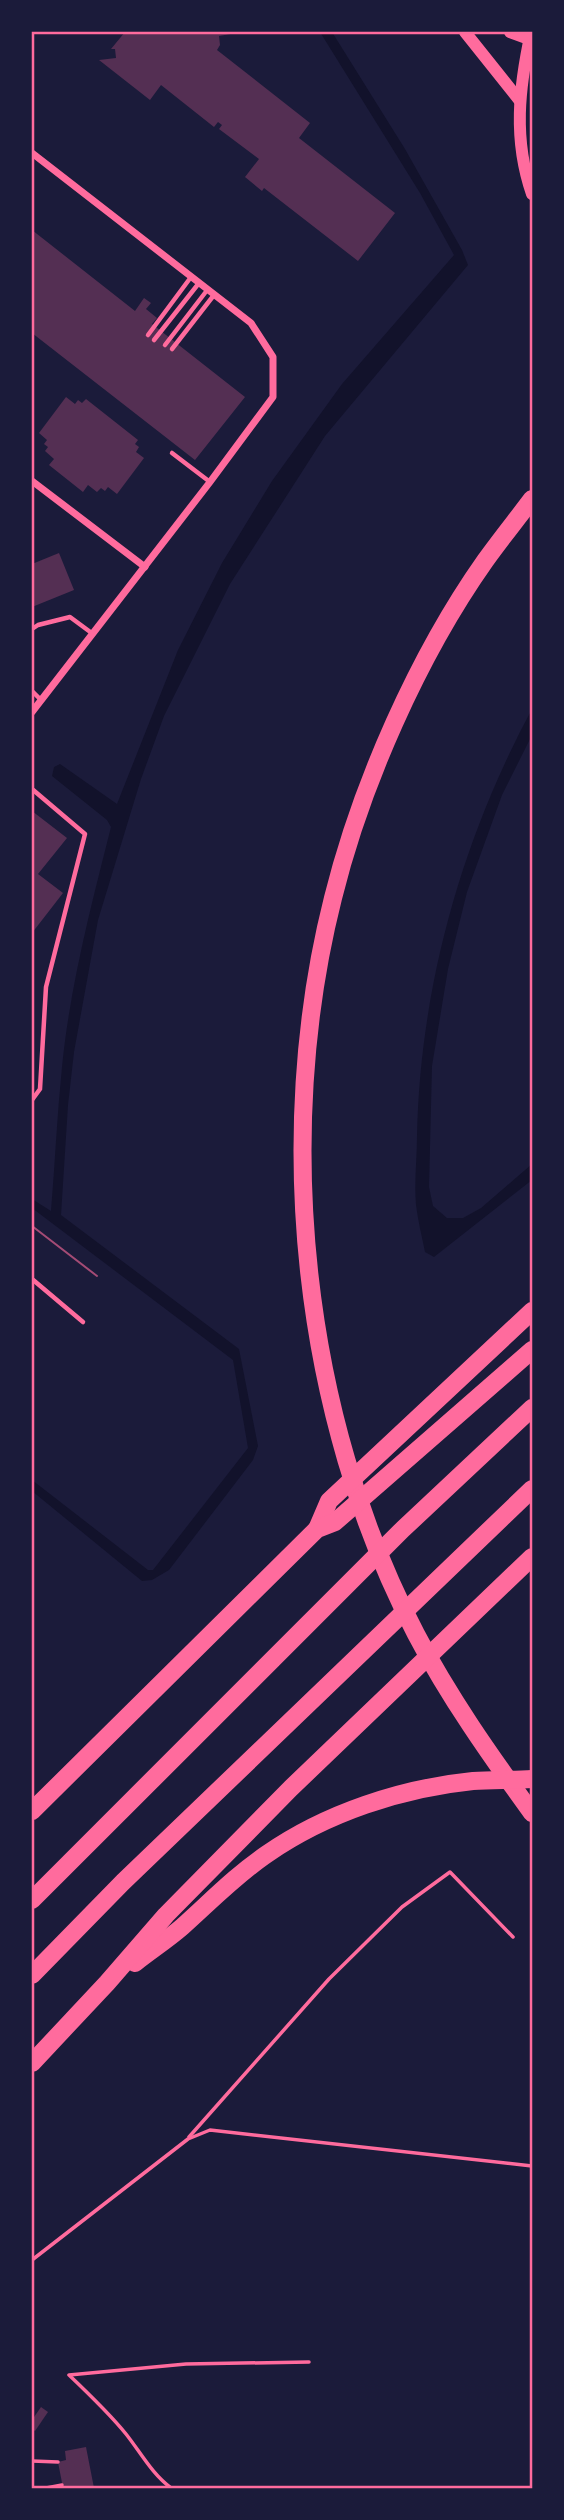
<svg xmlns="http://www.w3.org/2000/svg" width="564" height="2520" font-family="'DM Sans',sans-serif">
	<rect width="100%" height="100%" fill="#1b1b3a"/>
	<g fill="#12122b">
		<path d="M 320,32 L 332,32 L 405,149 L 462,250 L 468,265 L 325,436 L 230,584 L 164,716 L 141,779 L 98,920 L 74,1052 L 68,1105 L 61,1215 L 239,1349 L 258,1446 L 253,1460 L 169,1570 L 152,1580 L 142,1581 L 32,1491 L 32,1480 L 148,1570 L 153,1570 L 248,1448 L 233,1360 L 32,1208 L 32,1199 L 51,1211 C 55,1163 57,1115 62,1067 C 70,986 91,906 111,827 L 107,820 L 52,776 L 54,767 L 60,764 L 117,804 L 178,650 L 222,563 L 272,481 L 342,384 L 454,255 L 420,193 Z"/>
		<path d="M 532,709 L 532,735 L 502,795 L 467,892 L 448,969 L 432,1066 L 429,1187 L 433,1206 L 447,1218 L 463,1218 L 481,1208 L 532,1164 L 532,1180 L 434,1257 L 425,1252 C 422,1237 418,1221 416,1205 C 414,1183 417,1158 417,1136 C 420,987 462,839 532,709 Z"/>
	</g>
	<g fill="#542f53">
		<polygon points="125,32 242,32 219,36 220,45 217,50 310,123 299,138 395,213 358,261 264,188 262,191 245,177 259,159 219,129 222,125 218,122 214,127 161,85 150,100 99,60 116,58 115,49 111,49"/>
		<polygon points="32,230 135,311 144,298 151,303 146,309 157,318 152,324 245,397 195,460 32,333"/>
		<polygon points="66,397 75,404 78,400 82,403 86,399 138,440 135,444 139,447 136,452 144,458 117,494 108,487 105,491 101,488 97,492 88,485 83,492 49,465 54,459 45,451 48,447 44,444 47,440 39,433"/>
		<polygon points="59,553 74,590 32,607 32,564"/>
		<polygon points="32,811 67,838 38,874 63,893 32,933"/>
		<polygon points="41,2407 48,2412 35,2431 32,2429 32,2420"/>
		<polygon points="86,2447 94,2488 63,2488 58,2462 66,2460 65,2451"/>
	</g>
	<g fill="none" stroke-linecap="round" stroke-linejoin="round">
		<g stroke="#ff6b9d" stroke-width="3.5">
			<polyline points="189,2137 329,1979 402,1907 450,1872 513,1937"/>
			<polyline points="32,2260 188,2139 210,2130 532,2166"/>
			<polyline points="32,2461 58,2462"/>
			<polyline points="46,2488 62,2485"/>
			<path d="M 171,2488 C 152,2474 141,2453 126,2434 C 109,2413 89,2394 69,2375 L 186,2364 L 309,2362"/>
		</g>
		<g stroke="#ff6b9d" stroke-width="4.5">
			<polyline points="148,335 191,277"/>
			<polyline points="154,340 199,283"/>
			<polyline points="165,345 208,289"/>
			<polyline points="172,349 214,295"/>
			<polyline points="172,453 210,482"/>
			<polyline points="32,629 38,625 70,617 93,634"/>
			<polyline points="32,691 41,700"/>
			<polyline points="32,789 85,834 46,987 40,1089 32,1100"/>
			<polyline points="32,1279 83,1322"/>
		</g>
		<g stroke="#ff6b9d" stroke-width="7">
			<polyline points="32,153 251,323 273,357 273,397 210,482 32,712"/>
			<polyline points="32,481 145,567"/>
		</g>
		<g stroke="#ff6b9d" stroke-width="12">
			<polyline points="465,32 520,101"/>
			<polyline points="510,32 532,40"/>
			<path d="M 531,32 C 519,88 513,139 532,194"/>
		</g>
		<g stroke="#ff6b9d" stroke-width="18">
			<path d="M 532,499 C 517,519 500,540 485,561 C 418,656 361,785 333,898 C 273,1135 302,1416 416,1634 C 449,1697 490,1755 532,1813"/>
			<polyline points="317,1529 329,1501 532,1311"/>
			<polyline points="32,1811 317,1529 335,1522 532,1350"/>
			<polyline points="32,1900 403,1529 532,1408"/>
			<path d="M 135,1963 C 150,1951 167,1940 182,1927 C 210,1902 236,1875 267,1854 C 326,1813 402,1788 473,1781 C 493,1780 513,1780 532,1779"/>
			<polyline points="32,1975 123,1882 532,1489"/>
			<polyline points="32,2063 107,1983 166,1915 291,1788 532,1557"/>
		</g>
		<polyline stroke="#a44b75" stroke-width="2" points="32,1226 97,1276"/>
	</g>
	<rect width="564" height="2520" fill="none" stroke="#1b1b3a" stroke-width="66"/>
	<rect x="33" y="33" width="498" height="2454" fill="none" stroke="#ff6b9d" stroke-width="2.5"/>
</svg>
